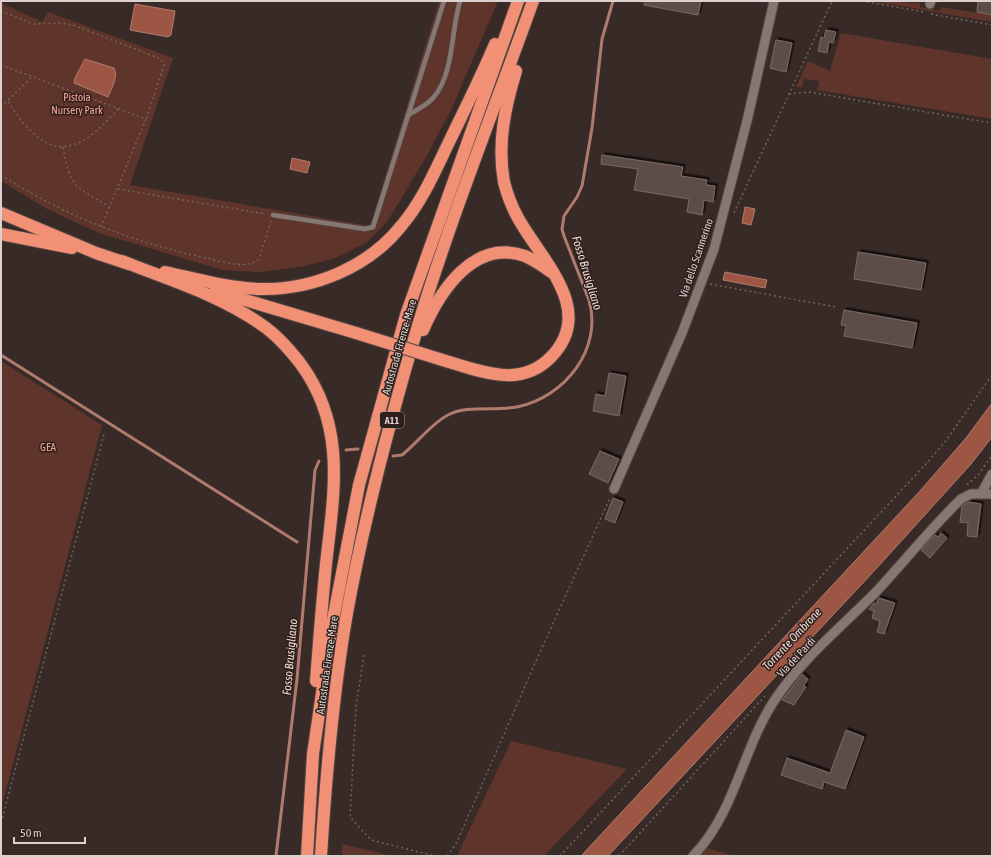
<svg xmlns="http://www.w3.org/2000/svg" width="993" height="857" font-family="'Asap Condensed',sans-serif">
	<defs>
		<filter id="shadow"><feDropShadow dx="2.5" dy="-2.5" stdDeviation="0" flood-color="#0009"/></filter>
	</defs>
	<rect width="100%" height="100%" fill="#382a26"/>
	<g fill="#5f342a">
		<polygon points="439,1 498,1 452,108 426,157 395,209 385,224 367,242 336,258 305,266 261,272 222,270 99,233 47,209 1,181 1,3 42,22 48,12 173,58 130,185 370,226"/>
		<polygon points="872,1 920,3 920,7 940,11 941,7 992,15 992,22"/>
		<polygon points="841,33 992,59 992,119 817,90 819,81 804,79 802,87 796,87 808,61 830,71"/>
		<polygon points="1,361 102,425 1,809"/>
		<polygon points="511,741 627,769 544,856 457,856"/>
		<polygon points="342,844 392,856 342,856"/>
		<polygon points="706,848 736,856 698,856"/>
	</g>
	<g fill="#9d5644" stroke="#b07b6e">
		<polygon points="135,4 175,11 171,35 168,37 130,30"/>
		<path d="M 85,59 L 114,68 C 119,76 111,89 108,97 L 74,83 L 75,78 Z"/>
		<polygon points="292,158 310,162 307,173 290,169"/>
		<polygon points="745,207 755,209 751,225 742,223"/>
		<polygon points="725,272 767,280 765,288 723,280"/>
		<polygon points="992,403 992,437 971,464 875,570 608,856 581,856 920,491 966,438"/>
	</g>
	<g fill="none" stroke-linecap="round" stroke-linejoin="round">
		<g stroke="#b07b6e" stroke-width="3">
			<polyline points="1,355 297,542"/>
			<polyline points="346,450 358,449"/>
			<path d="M 393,456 L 402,455 C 416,444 432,423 448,415 C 466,405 496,411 517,407 C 565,397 603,349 589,300 L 564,236 L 562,229 L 564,216 L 577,197 L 582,186 L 592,128 L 602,39 L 613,1"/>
			<polyline points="276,856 297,679 315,470 319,461"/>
		</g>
	</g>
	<g fill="#5d4e4a" stroke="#7a6a66" filter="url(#shadow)">
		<polygon points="645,1 701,1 698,15 644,5"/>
		<polygon points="978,1 992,1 992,15 977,12"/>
		<polygon points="826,30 836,32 833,43 829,42 827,53 818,51 821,37 824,38"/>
		<polygon points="776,40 792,43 786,72 770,68"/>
		<polygon points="602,155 683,167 681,176 707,180 706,185 715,186 713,202 704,200 702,215 687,212 689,199 634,190 638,169 601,164"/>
		<polygon points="858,252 926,263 921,290 854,279"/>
		<polygon points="844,310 917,323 912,348 844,336 846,326 841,325"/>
		<polygon points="609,373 626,376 619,416 593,411 596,394 605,396"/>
		<polygon points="600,451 619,459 608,483 589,474"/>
		<polygon points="613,498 623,502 615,523 605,519"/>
		<polygon points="968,502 981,504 977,537 967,536 968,523 960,522 962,506"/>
		<polygon points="941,533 947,538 930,558 921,550 935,535 938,537"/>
		<polygon points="879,598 895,603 884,634 877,632 880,621 872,618 874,611 869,609 874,603 876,604"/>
		<polygon points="802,674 808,679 804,685 806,687 794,705 782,700"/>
		<polygon points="846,730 864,737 845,789 824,782 822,789 781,775 787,758 830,773"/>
	</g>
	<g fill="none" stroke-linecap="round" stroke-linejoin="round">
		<g stroke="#544745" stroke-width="6">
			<g id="lane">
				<path d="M 408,115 C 417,110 427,105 433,98 C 454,75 451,30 460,1"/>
				<polyline points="273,215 365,229 373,227 444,1"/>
			</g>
		</g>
		<g stroke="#544745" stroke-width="11">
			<g id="street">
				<polyline points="930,4 931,1"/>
				<polyline points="614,489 682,333 714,249 747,121 774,1"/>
				<polyline points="982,492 992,474"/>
				<path d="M 693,856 C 735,813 742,750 774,701 C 801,660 841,627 875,593 C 904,562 930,529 961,499 L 971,494 L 992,494"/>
			</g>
		</g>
		<g stroke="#544745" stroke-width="14">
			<g id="highway">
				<polyline points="1,213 96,253 129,264"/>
				<polyline points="1,234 72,248"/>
				<path d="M 122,261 C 169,280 220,295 262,325 C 277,335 289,349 300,363 C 347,426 334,492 326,564 C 322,603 319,642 316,681"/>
				<path d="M 165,272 C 197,279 228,288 260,289 C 314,290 369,267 402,225 C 423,200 436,169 450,140 C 465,109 481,77 495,44"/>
				<polyline points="215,291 356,333"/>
				<path d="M 423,330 C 440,291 474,238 525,256 C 534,260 543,266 551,272"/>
				<path d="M 449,362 C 483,372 521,388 551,357 C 597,310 541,260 518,218 C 512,207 507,194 504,182 C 497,144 505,107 516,71"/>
				<polyline points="307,856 313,754 332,625 359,485 406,315 518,1"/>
				<path d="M 321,856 C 326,775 333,693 347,613 C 365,514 391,416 420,319 C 453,212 495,107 533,1"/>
			</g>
		</g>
		<g stroke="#706360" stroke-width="1.5" stroke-dasharray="2 3" stroke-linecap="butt">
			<polyline points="862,1 925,12"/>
			<polyline points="1,11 33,24 62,23 73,25 161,59 164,65 146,119"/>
			<polyline points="931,14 992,25"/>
			<polyline points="1,65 146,119 101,227"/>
			<polyline points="789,94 809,92 991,123"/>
			<path d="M 8,102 C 15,112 22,123 31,131 C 65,166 94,135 118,109"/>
			<polyline points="1,107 32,77"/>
			<path d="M 63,147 C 71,189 74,186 110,207"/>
			<path d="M 1,175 C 65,216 132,242 206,258 C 220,261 243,269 257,261 L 260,256 L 271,221"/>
			<polyline points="118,189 266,214"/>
			<polyline points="734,213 832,1"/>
			<polyline points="710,284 836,307"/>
			<polyline points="967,485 979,474 992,455"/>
			<polyline points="364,655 356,706 350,817 371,840 435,856"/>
			<polyline points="1,823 104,434"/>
			<polyline points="447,856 456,844 536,661 610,498"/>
			<polyline points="560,856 925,465 945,442 992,375"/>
			<polyline points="619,856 765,696"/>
		</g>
		<use href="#lane" stroke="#877772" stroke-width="4.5"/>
		<use href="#street" stroke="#877772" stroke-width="9"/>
		<use href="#highway" stroke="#f29076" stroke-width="12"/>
		<g stroke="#544745" stroke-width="14" stroke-linecap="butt">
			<polyline id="highway-bridge" points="356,333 449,362"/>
		</g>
		<use href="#highway-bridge" stroke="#f29076" stroke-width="12"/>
	</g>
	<g text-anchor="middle" stroke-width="3" stroke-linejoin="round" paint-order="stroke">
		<rect fill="#2e201d" stroke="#a79c9a" stroke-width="1" x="380" y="412" width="24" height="16" rx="3"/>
		<g font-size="10" font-weight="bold" fill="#dbd1cf">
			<text x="392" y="424">A11</text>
		</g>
		<g font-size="11" fill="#fba892" stroke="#2e201d">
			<text x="77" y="101">Pistoia<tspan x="77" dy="13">Nursery Park</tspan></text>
			<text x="48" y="451">GEA</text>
		</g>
		<g font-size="11" fill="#dbd1cf" stroke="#2e201d">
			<text transform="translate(696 258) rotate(-71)" y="4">Via dello Scannerino</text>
			<text transform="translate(399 347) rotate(-74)" y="4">Autostrada Firenze-Mare</text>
			<text transform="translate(796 657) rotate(-47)" y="4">Via dei Pardi</text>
			<text transform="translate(327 665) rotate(-82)" y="4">Autostrada Firenze-Mare</text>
		</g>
		<g font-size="12" font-style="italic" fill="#f0dad4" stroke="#2e201d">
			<text transform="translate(587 273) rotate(73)" y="4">Fosso Brusigliano</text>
			<text transform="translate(792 639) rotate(-47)" y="4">Torrente Ombrone</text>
			<text transform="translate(290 657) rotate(-85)" y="4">Fosso Brusigliano</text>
		</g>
	</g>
	<rect width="993" height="857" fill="none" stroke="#dbd1cf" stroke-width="4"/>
	<path d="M14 837v6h71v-6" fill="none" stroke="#dbd1cf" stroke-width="2"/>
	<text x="20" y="837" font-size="12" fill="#dbd1cf" stroke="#2e201d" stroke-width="3" paint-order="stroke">50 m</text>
</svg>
